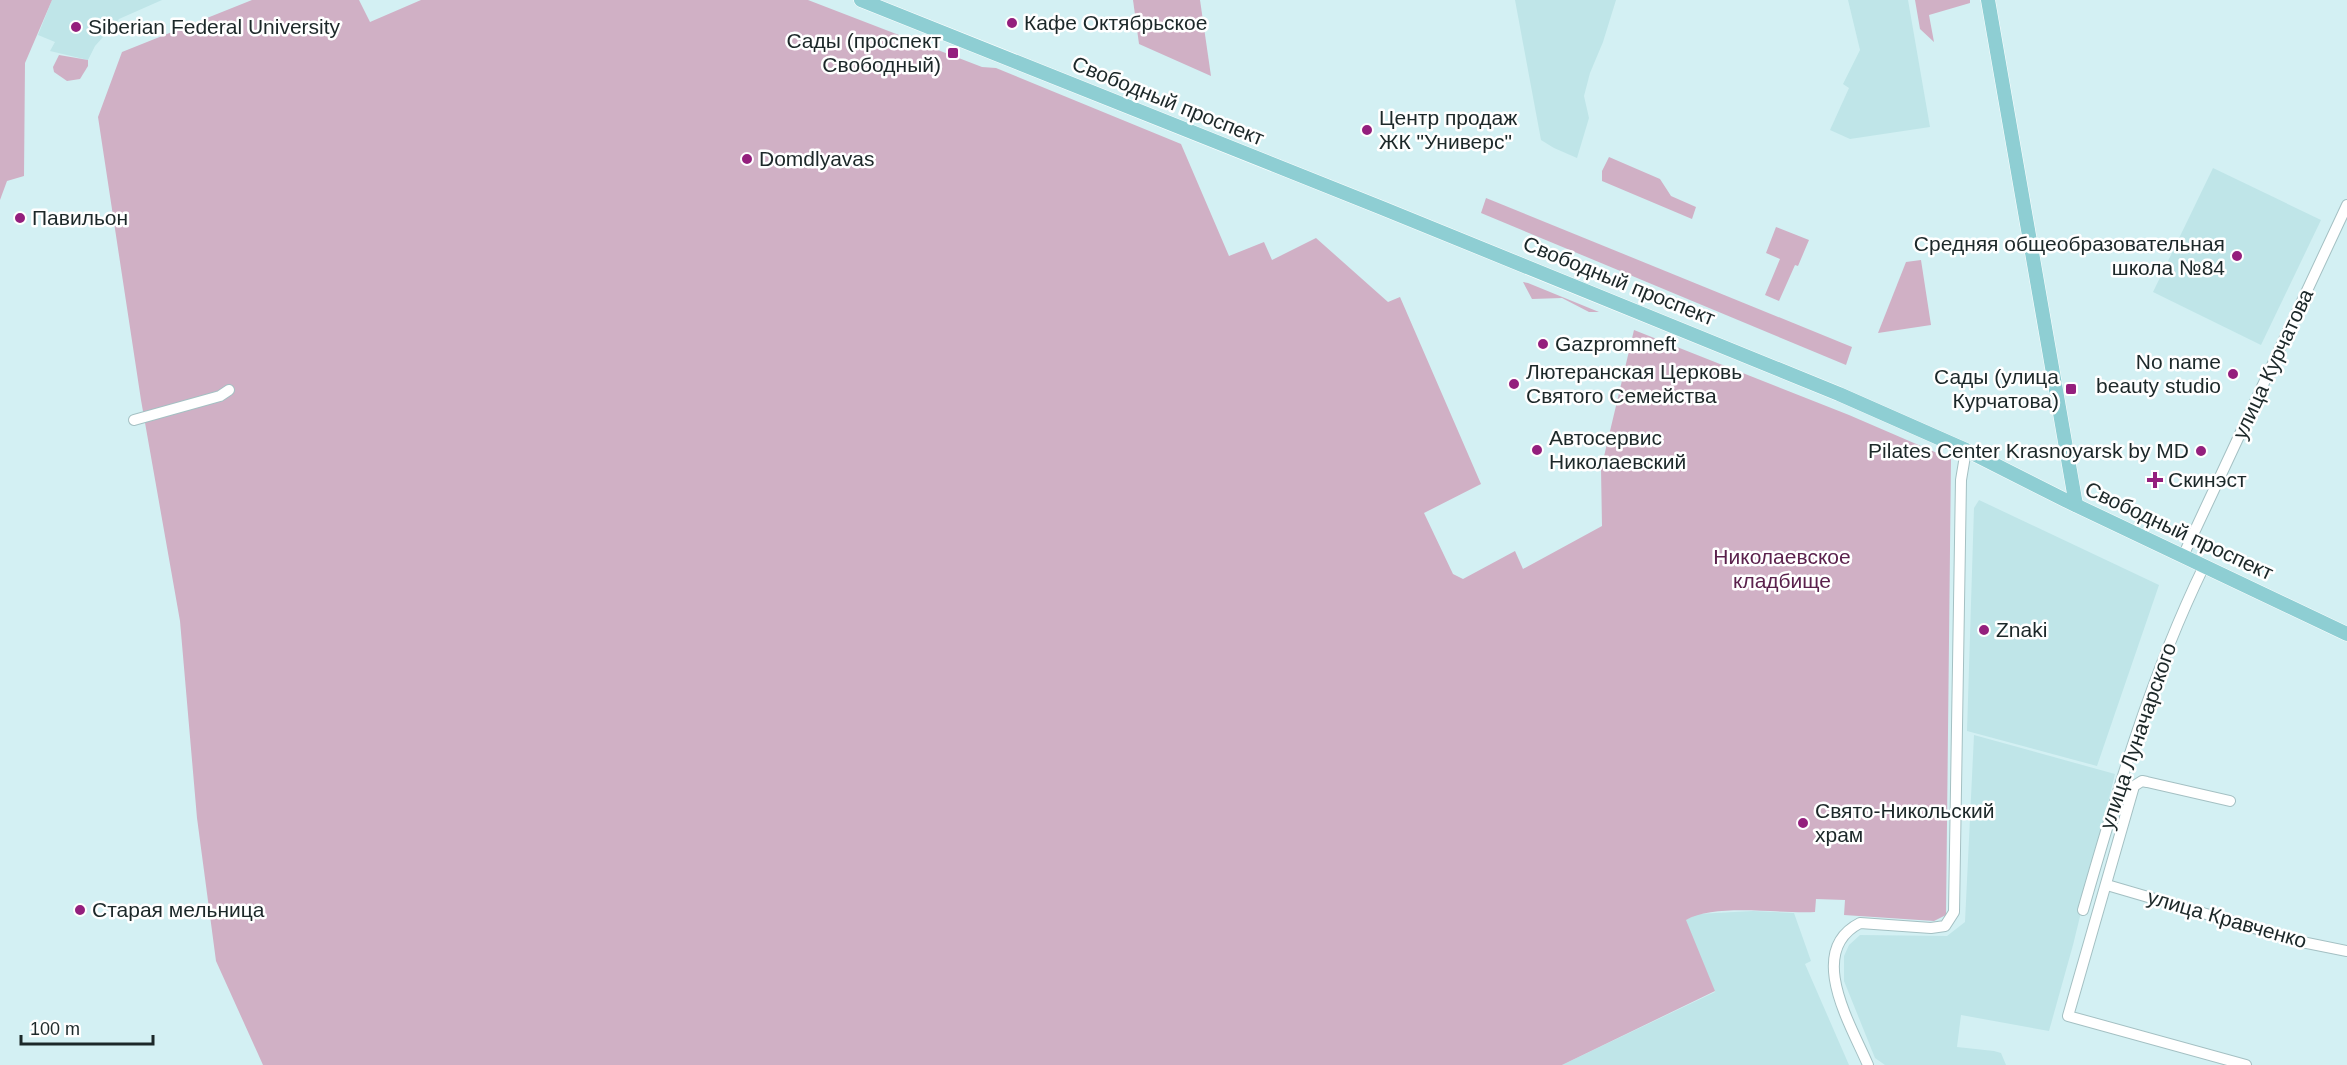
<svg xmlns="http://www.w3.org/2000/svg" width="2347" height="1065" font-family="Arial,sans-serif">
	<rect width="100%" height="100%" fill="#d3f0f3"/>
	<g fill="#bfe5e8">
		<polygon points="52,0 162,0 119,19 95,46 88,60 50,51 55,42 38,35"/>
		<polygon points="1515,0 1616,0 1603,42 1590,73 1584,96 1589,118 1577,158 1554,148 1541,140"/>
		<polygon points="1848,0 1908,0 1930,127 1850,139 1830,130 1849,88 1843,84 1860,50"/>
		<polygon points="2213,168 2321,220 2261,345 2153,292"/>
		<polygon points="1979,500 2159,585 2097,766 1967,731 1974,508"/>
		<polygon points="1974,735 2115,774 2073,945 2049,1031 1961,1015 1957,1047 1994,1051 2001,1053 2006,1065 1885,1065 1875,1058 1844,981 1844,956 1849,945 1860,935 1947,936 1965,922"/>
		<polygon points="1753,911 1794,913 1811,961 1805,964 1849,1065 1562,1065 1715,992 1685,920 1697,914"/>
	</g>
	<g fill="#d0b0c5">
		<polygon points="0,0 52,0 25,63 24,176 7,181 0,200"/>
		<path d="M 252,0 L 359,0 L 370,22 L 421,0 L 808,0 L 982,67 L 996,68 L 1181,144 L 1229,256 L 1264,242 L 1272,260 L 1316,238 L 1388,302 L 1400,297 L 1481,484 L 1424,513 L 1453,574 L 1463,579 L 1515,551 L 1523,569 L 1602,526 L 1601,469 L 1634,330 L 1849,415 L 1951,459 L 1946,915 L 1934,921 L 1844,915 L 1845,900 L 1816,899 L 1815,912 C 1780,914 1715,903 1686,920 L 1715,991 L 1562,1065 L 263,1065 L 216,961 L 197,818 L 180,621 L 141,400 L 98,117 L 122,52 Z"/>
		<polygon points="1133,0 1200,0 1211,76 1139,44"/>
		<polygon points="1915,0 1970,0 1970,3 1929,15 1934,42 1920,29"/>
		<polygon points="59,55 88,60 88,66 80,79 67,81 54,72 53,67"/>
		<polygon points="1609,157 1660,179 1671,196 1696,207 1692,219 1602,181 1602,171"/>
		<polygon points="1486,198 1852,347 1846,365 1481,213"/>
		<polygon points="1776,227 1809,240 1798,266 1795,265 1779,301 1765,295 1780,259 1766,253"/>
		<polygon points="1921,260 1931,325 1878,333 1906,262"/>
		<polygon points="1523,282 1528,283 1599,312 1589,312 1562,298 1532,299"/>
	</g>
	<g fill="none" stroke-linecap="round" stroke-linejoin="round">
		<g stroke="#a4c0c3" stroke-width="12">
			<g id="minor">
				<polyline points="134,420 220,396 229,390"/>
				<polyline points="2183,556 2347,205"/>
				<polyline points="2230,801 2147,782 2142,781 2134,786 2068,1016 2246,1065"/>
				<polyline points="2107,885 2302,942 2347,951"/>
				<path d="M 2083,910 C 2117,792 2150,677 2204,566"/>
				<path d="M 1868,1065 C 1851,1025 1805,951 1860,923 L 1931,928 L 1945,926 L 1954,912 L 1961,480 L 1966,450"/>
			</g>
		</g>
		<g stroke="#fff" stroke-width="15">
			<g id="major">
				<polyline points="861,0 1382,208 1839,394 1966,450 2067,501 2347,634"/>
				<polyline points="1988,0 2076,505"/>
			</g>
		</g>
		<use href="#minor" stroke="#fff" stroke-width="10"/>
		<use href="#major" stroke="#8eced3" stroke-width="14"/>
	</g>
	<g fill="#941f7d" stroke="#fff" stroke-width="2">
		<circle cx="1012" cy="23" r="6"/>
		<circle cx="76" cy="27" r="6"/>
		<rect x="947" y="47" width="12" height="12" rx="3"/>
		<circle cx="1367" cy="130" r="6"/>
		<circle cx="747" cy="159" r="6"/>
		<circle cx="20" cy="218" r="6"/>
		<circle cx="2237" cy="256" r="6"/>
		<circle cx="1543" cy="344" r="6"/>
		<circle cx="2233" cy="374" r="6"/>
		<circle cx="1514" cy="384" r="6"/>
		<rect x="2065" y="383" width="12" height="12" rx="3"/>
		<circle cx="1537" cy="450" r="6"/>
		<circle cx="2201" cy="451" r="6"/>
		<path d="M2152 471h6v6h6v6h-6v6h-6v-6h-6v-6h6z"/>
		<circle cx="1984" cy="630" r="6"/>
		<circle cx="1803" cy="823" r="6"/>
		<circle cx="80" cy="910" r="6"/>
	</g>
	<g text-anchor="middle" stroke-width="5" stroke-linejoin="round" paint-order="stroke">
		<g font-size="21" fill="#1c2829" stroke="#fff" text-anchor="start">
			<text x="1024" y="30">Кафе Октябрьское</text>
			<text x="88" y="34">Siberian Federal University</text>
			<text x="941" y="48" text-anchor="end">Сады (проспект<tspan x="941" dy="24">Свободный)</tspan></text>
			<text x="1379" y="125">Центр продаж<tspan x="1379" dy="24">ЖК "Универс"</tspan></text>
			<text x="759" y="166">Domdlyavas</text>
			<text x="32" y="225">Павильон</text>
			<text x="2225" y="251" text-anchor="end">Средняя общеобразовательная<tspan x="2225" dy="24">школа №84</tspan></text>
			<text x="1555" y="351">Gazpromneft</text>
			<text x="2221" y="369" text-anchor="end">No name<tspan x="2221" dy="24">beauty studio</tspan></text>
			<text x="1526" y="379">Лютеранская Церковь<tspan x="1526" dy="24">Святого Семейства</tspan></text>
			<text x="2059" y="384" text-anchor="end">Сады (улица<tspan x="2059" dy="24">Курчатова)</tspan></text>
			<text x="1549" y="445">Автосервис<tspan x="1549" dy="24">Николаевский</tspan></text>
			<text x="2189" y="458" text-anchor="end">Pilates Center Krasnoyarsk by MD</text>
			<text x="2168" y="487">Скинэст</text>
			<text x="1996" y="637">Znaki</text>
			<text x="1815" y="818">Свято-Никольский<tspan x="1815" dy="24">храм</tspan></text>
			<text x="92" y="917">Старая мельница</text>
		</g>
		<g font-size="21" fill="#1c2829" stroke="#fff">
			<text transform="translate(1168 101) rotate(22)" y="7">Свободный проспект</text>
			<text transform="translate(1619 281) rotate(22)" y="7">Свободный проспект</text>
			<text transform="translate(2273 364) rotate(-65)" y="7">улица Курчатова</text>
			<text transform="translate(2179 531) rotate(25)" y="7">Свободный проспект</text>
			<text transform="translate(2138 736) rotate(-71)" y="7">улица Луначарского</text>
			<text transform="translate(2227 919) rotate(16)" y="7">улица Кравченко</text>
		</g>
		<g font-size="21" fill="#5b224d" stroke="#fff">
			<text x="1782" y="564">Николаевское<tspan x="1782" dy="24">кладбище</tspan></text>
		</g>
	</g>
	<path d="M21 1035v9h132v-9" fill="none" stroke="#1c2829" stroke-width="3"/>
	<text x="30" y="1035" font-size="18" fill="#1c2829" stroke="#ffffff" stroke-width="4.5" paint-order="stroke">100 m</text>
</svg>
